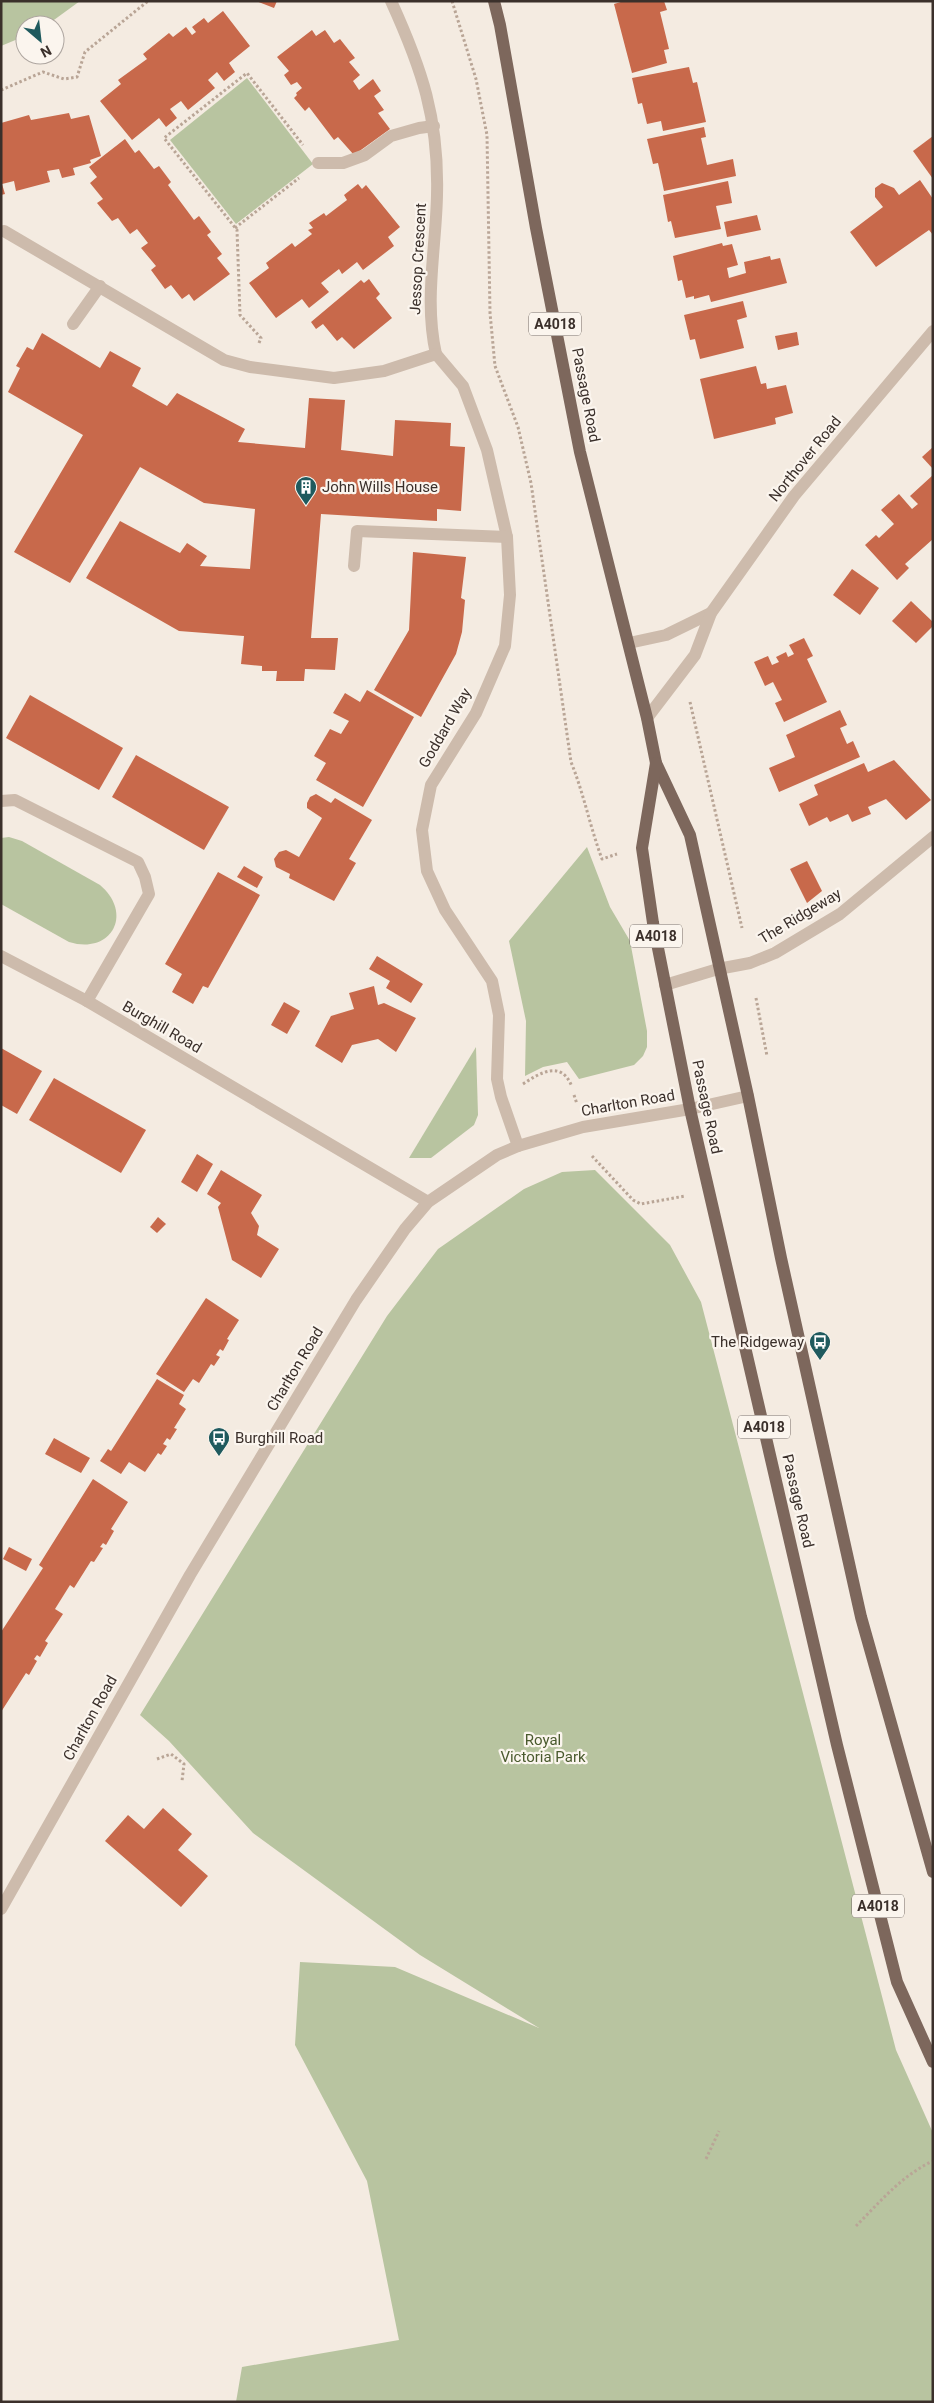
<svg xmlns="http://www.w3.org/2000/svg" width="934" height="2403" font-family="Roboto,sans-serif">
	<rect width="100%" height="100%" fill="#f4ebe1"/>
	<g fill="#b8c4a0">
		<polygon points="1,1 80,1 47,25 25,25 25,36 1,46"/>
		<polygon points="247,78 313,164 236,224 170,140"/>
		<path d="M 9,837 L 22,841 L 100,885 C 134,914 111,955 69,942 L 1,904 L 1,838 Z"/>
		<polygon points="587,847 610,907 630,941 647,1031 647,1047 643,1056 634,1065 579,1079 567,1062 543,1067 525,1076 526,1021 509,941"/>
		<polygon points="476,1047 478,1115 474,1125 431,1158 409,1158"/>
		<polygon points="595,1170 670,1245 701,1302 896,2050 933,2133 933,2402 236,2402 242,2367 399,2340 367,2181 295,2045 300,1962 395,1967 539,2028 420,1955 253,1833 169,1741 140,1715 387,1316 438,1249 524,1189 562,1172"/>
	</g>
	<g fill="#c8694b">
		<polygon points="256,1 277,1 274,8"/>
		<polygon points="624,1 664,1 667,10 660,12 669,49 664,50 667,63 632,73 614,4"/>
		<polygon points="223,11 250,46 229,63 235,72 224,81 217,72 208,80 215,88 188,110 181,101 170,109 177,118 166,127 159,118 132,140 100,101 121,84 118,80 147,59 143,54 169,33 173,37 186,27 192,35 196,32 192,27 204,18 208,23"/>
		<polygon points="312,30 316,36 325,30 334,43 340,39 355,58 349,62 360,75 353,81 359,90 373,79 381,91 374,96 384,110 378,113 390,129 354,155 338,137 334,140 309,107 305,111 294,98 297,95 296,93 302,88 297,82 291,85 284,75 289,71 277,57"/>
		<polygon points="689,67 693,83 697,82 706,122 663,131 661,121 647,124 642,103 638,104 632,78"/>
		<polygon points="69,113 71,119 89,115 101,156 90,160 91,163 73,168 75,175 62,178 59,169 47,171 50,182 16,191 14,181 2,184 5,194 1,195 1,123 29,115 31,120"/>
		<polygon points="704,127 706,137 701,138 707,165 733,159 736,176 664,191 658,163 653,164 647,139"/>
		<polygon points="933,136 933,179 913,151"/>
		<polygon points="125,139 135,153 139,150 154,169 159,166 171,182 168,185 194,220 199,216 211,232 207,235 222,254 217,258 230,274 194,301 189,294 182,299 171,285 165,289 151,270 156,266 141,248 148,243 137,229 130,234 118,218 112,221 97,203 103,199 90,183 97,177 89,167"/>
		<polygon points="920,180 933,199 933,235 929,230 876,267 850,232 883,207 875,197 875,188 882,183 894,188 899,195"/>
		<polygon points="728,181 732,203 716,206 721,229 675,238 671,221 668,222 663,195"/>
		<polygon points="358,184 362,189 366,185 400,227 388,237 394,246 363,270 357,262 342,274 339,269 321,283 329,292 309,308 302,299 276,318 249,283 269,268 266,263 292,243 295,247 312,234 308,230 313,228 309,223 324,213 326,216 347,200 344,195"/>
		<polygon points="757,215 761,230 727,237 724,222"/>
		<polygon points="722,243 723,246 732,244 738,265 727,268 729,278 746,273 744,262 770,256 771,260 780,258 787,283 711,302 709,295 694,299 694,296 686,298 682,280 678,281 673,256"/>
		<polygon points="369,279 380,294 376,298 392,318 354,349 342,337 337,341 323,324 316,329 311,322 361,280 364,283"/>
		<polygon points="743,301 747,317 737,320 744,348 700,359 695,339 690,340 684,315"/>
		<polygon points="797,332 799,345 778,350 775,336"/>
		<polygon points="42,333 100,368 110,351 141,368 132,386 167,406 177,393 245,429 238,442 305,448 309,398 345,400 341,450 393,456 395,420 451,423 450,446 465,447 461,511 437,509 437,521 321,514 311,638 338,638 335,670 305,669 304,681 276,681 277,671 262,671 262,666 241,664 244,636 179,631 86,578 120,521 180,553 187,543 207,556 200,566 250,569 255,509 204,503 140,467 70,583 14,552 83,435 8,392 20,368 16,366 27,347 33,350"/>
		<polygon points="756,366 761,384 766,383 767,389 786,385 793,413 775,418 776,424 714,439 700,379"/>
		<polygon points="933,447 933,469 922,457"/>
		<polygon points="933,475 933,539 905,564 909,568 897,580 865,545 876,535 879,538 894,524 881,510 899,494 912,509 918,504 910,496"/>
		<polygon points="413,552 466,557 461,598 465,600 462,632 456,654 421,717 374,690 409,630"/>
		<polygon points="852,569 879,588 860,615 833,595"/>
		<polygon points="911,601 933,622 933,626 916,643 892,621"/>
		<polygon points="804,638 813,656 807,659 827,702 784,722 775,703 782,700 773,682 765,686 754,662 768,656 772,665 779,662 776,657 786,652 788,657 794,654 789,645"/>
		<polygon points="367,690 414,717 363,807 316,780 326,763 314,756 330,729 341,734 349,721 333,713 345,693 360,702"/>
		<polygon points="30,695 123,748 99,790 6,738"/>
		<polygon points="840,710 847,725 840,728 847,744 853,741 860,757 779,792 769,768 795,757 786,735"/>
		<polygon points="136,755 229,807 204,850 112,797"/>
		<polygon points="894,760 931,800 906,820 886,799 868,807 871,814 852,822 848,814 830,822 827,817 809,826 799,804 818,795 814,785 864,763 868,772"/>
		<polygon points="316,794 331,803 335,798 372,820 349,859 356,863 334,901 289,878 290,874 276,867 274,859 279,852 286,850 299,857 322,818 307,808 307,803 310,797"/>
		<polygon points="807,861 822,891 807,903 790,869"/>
		<polygon points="244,866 263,877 257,888 237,877"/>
		<polygon points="218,872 260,895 208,988 203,986 193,1004 172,992 182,974 165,964"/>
		<polygon points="377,956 423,984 411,1003 386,988 390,981 369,969"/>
		<polygon points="374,986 378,1005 384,1003 416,1018 396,1052 378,1039 352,1045 342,1063 315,1046 331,1016 354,1009 349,993"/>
		<polygon points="284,1002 300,1011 287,1034 271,1025"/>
		<polygon points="1,1048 42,1071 17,1114 1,1105"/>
		<polygon points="54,1078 146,1130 121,1173 29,1120"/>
		<polygon points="197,1154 213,1164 197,1192 181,1182"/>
		<polygon points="221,1170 262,1195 251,1213 259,1226 257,1235 279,1249 261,1278 232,1260 218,1207 221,1203 207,1194"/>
		<polygon points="158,1217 166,1224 157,1233 150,1227"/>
		<polygon points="206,1298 239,1320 227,1339 229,1340 223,1351 220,1349 216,1355 220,1357 214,1366 211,1364 199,1383 193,1379 184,1392 156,1374"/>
		<polygon points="157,1379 184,1395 179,1404 186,1409 174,1428 177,1429 170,1440 167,1438 163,1444 167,1446 161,1455 158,1453 145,1472 129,1462 121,1474 100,1461 108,1449 111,1451"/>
		<polygon points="54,1438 90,1458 81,1473 45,1454"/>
		<polygon points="93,1479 128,1502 111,1529 114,1531 106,1545 103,1543 100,1547 103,1548 94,1562 91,1561 74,1588 70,1585 55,1609 63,1614 45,1641 48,1643 40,1657 37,1655 34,1659 37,1661 29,1675 26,1673 1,1712 1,1632 43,1568 39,1565"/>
		<polygon points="9,1547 32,1559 26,1571 3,1559"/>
		<polygon points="163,1808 192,1834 178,1850 208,1876 181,1907 105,1841 128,1815 144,1829"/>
	</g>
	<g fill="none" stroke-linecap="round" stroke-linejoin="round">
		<g stroke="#b9a596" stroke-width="3" stroke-dasharray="2.5 2.5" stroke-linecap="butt">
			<path d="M 452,1 L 476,79 L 487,135 L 490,313 L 495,366 L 518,427 L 531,483 L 571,762 C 584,794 590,827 602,859 L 617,854"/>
			<polyline points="1,90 43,72 64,79 77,77 85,52 148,1"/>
			<polyline points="235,228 299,178"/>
			<polyline points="259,343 261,338 240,315 237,230 164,138 247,73 303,145"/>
			<polyline points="690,702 742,928"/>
			<polyline points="756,998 767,1056"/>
			<path d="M 523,1084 C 541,1072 562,1060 572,1087"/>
			<polyline points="574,1095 577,1104"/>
			<polyline points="592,1156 633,1200 641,1204 685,1196"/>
			<polyline points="157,1759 171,1754 184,1764 182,1781"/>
			<polyline points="706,2159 719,2131"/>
			<path d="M 856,2226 C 879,2203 902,2175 933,2161"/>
		</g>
		<g stroke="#cdbbac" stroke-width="12">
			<polyline points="318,163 343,163 365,155 391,136 419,128 434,126"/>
			<path d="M 4,231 L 224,360 L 250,367 L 334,378 L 384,371 L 436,354 C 424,301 436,248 437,195 C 439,119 422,69 391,1"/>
			<polyline points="73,324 100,286"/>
			<polyline points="436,354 463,386 487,450 507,537 510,595 505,646 476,713 431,785 422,830 427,871 445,910 492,981 499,1015 497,1079 501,1097 518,1146"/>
			<polyline points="354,566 357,531 507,537"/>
			<polyline points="629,643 666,635 711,613"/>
			<polyline points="647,718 695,655 711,613 794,496 933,331"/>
			<polyline points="1,801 15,800 138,862 145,877 149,894 87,1001"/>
			<polyline points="1,956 87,1001 428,1202"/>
			<polyline points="665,985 718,969 750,963 775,953 840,914 933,837"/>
			<polyline points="1,1909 190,1575 356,1300 405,1229 428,1202 497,1155 518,1146 583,1127 690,1109 748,1096"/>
		</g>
		<g stroke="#7d675c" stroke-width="12">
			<polyline points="494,1 500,25 536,228 580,452 647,718 656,763 690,835 748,1096 781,1258 861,1617 933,1872"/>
			<polyline points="656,763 642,848 653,923 690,1109 837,1745 897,1982 933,2062"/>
		</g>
	</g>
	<defs>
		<g id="building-pin" transform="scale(1.125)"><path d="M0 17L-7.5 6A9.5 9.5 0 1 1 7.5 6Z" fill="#1f5a5e" stroke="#fbf5ee"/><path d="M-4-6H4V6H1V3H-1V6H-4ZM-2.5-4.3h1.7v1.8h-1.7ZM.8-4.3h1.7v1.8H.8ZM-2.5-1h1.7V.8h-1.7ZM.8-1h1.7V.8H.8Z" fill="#fff"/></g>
		<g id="bus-pin" transform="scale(1.125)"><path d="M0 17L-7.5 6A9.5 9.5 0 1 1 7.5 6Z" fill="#1f5a5e" stroke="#fbf5ee"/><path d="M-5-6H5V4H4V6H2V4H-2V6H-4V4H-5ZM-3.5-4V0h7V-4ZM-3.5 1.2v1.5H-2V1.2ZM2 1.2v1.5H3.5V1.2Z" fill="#fff"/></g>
	</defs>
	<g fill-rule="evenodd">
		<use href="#building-pin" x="306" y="487"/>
		<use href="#bus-pin" x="820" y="1342"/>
		<use href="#bus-pin" x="219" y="1438"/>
	</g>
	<g text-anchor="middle" stroke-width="4.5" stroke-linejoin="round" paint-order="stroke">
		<g fill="#fbf5ee" stroke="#756b66" stroke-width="1">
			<rect x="529" y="312.5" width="52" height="23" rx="4"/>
			<rect x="630" y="924.5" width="52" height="23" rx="4"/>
			<rect x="738" y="1415.5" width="52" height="23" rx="4"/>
			<rect x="852" y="1894.5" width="52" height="23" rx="4"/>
		</g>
		<g font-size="14" font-weight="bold" fill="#3b302b">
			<text x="555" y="329">A4018</text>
			<text x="656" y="941">A4018</text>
			<text x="764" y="1432">A4018</text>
			<text x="878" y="1911">A4018</text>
		</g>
		<g font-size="15" fill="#3b302b" stroke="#fbf5ee">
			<text transform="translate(418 259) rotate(-87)" y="5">Jessop Crescent</text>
			<text transform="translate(586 395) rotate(79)" y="5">Passage Road</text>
			<text transform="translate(805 459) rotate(-51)" y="5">Northover Road</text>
			<text transform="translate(445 728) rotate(-60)" y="5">Goddard Way</text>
			<text transform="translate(800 916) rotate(-31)" y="5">The Ridgeway</text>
			<text transform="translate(162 1027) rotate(30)" y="5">Burghill Road</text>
			<text transform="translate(628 1103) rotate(-10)" y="5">Charlton Road</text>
			<text transform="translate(707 1107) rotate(78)" y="5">Passage Road</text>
			<text transform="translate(295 1369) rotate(-59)" y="5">Charlton Road</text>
			<text transform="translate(798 1501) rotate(77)" y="5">Passage Road</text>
			<text transform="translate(90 1718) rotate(-61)" y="5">Charlton Road</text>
		</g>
		<g font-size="15" fill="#3b302b" stroke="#fbf5ee" text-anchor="start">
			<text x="322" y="492">John Wills House</text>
			<text x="804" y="1347" text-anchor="end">The Ridgeway</text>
			<text x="235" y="1443">Burghill Road</text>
		</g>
		<g font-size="15" fill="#4a5a2e" stroke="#fbf5ee">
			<text x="543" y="1745">Royal<tspan x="543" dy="17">Victoria Park</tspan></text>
		</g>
	</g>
	<rect width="934" height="2403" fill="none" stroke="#3b302b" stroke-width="5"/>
	<g transform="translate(40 40) rotate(152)"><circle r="24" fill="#fbf5ee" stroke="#aea6a0"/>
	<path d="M0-4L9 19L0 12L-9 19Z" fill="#1f5a5e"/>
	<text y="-8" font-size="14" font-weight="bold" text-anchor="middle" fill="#3b302b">N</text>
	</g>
</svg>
